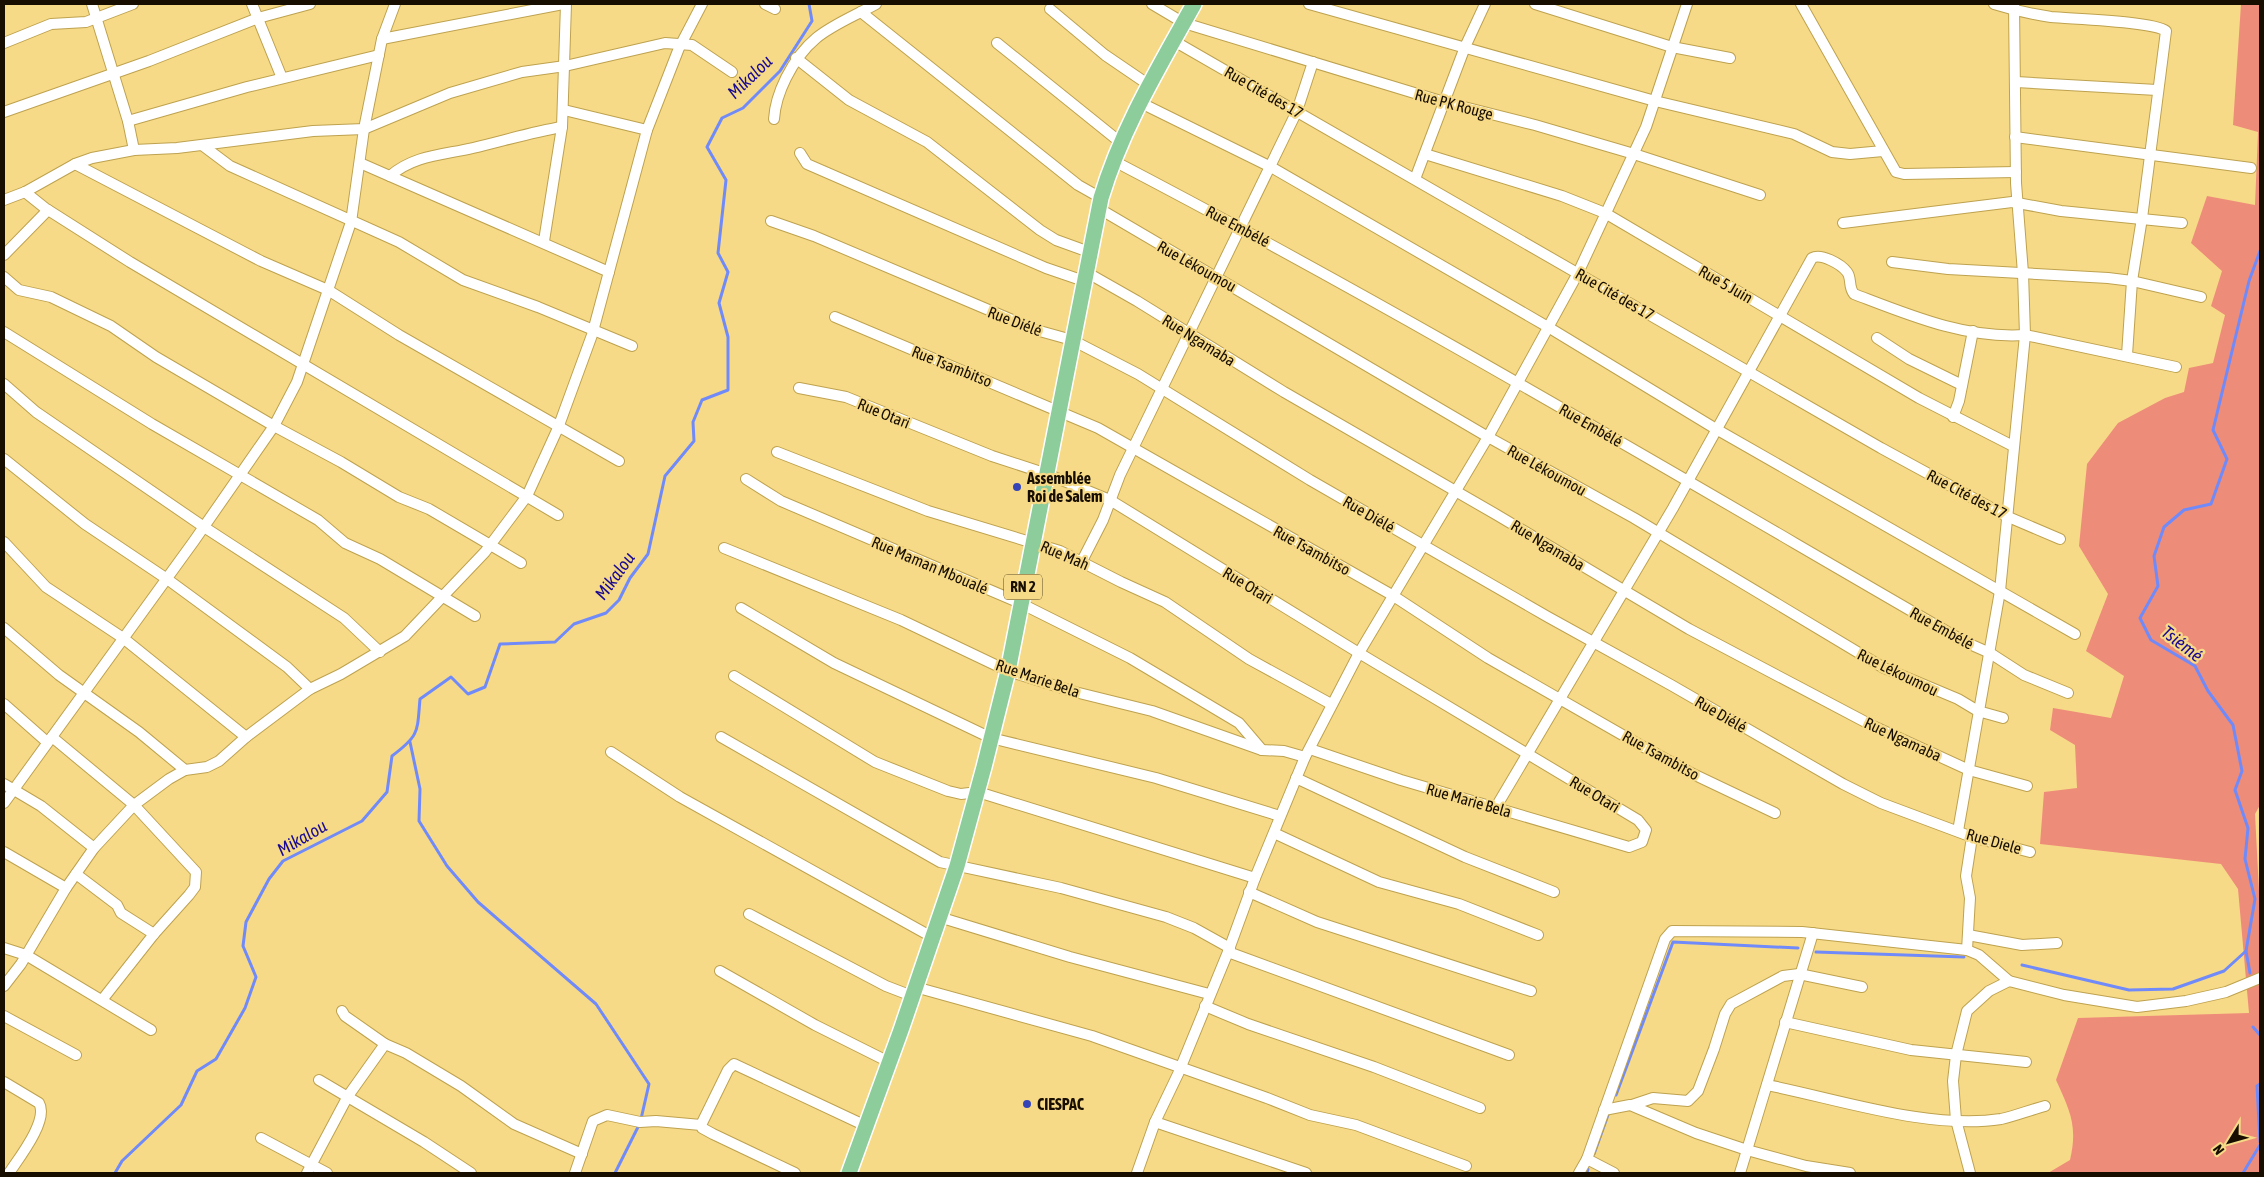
<svg xmlns="http://www.w3.org/2000/svg" width="2264" height="1177" font-family="'Asap Condensed',sans-serif">
	<rect width="100%" height="100%" fill="#f7da87"/>
	<path fill="#ee8c7a" d="M 2241,4 L 2260,4 L 2260,805 L 2255,814 L 2260,910 L 2260,1173 L 2048,1173 L 2070,1160 C 2078,1126 2070,1111 2056,1080 L 2078,1018 L 2249,1013 L 2238,889 L 2221,864 L 2040,844 L 2044,792 L 2077,788 L 2075,745 L 2050,730 L 2053,708 L 2111,718 L 2124,676 L 2086,651 L 2108,594 L 2079,546 L 2087,464 L 2118,423 L 2165,398 L 2184,392 L 2189,368 L 2213,363 L 2225,315 L 2211,306 L 2222,271 L 2191,243 L 2207,196 L 2255,205 L 2258,132 L 2233,125 Z"/>
	<g fill="none" stroke-linecap="round" stroke-linejoin="round">
		<g stroke="#708bf9" stroke-width="3">
			<polyline points="410,742 420,789 419,821 447,866 478,902 596,1004 649,1084 641,1119"/>
			<polyline points="1816,952 1964,957"/>
			<polyline points="2022,965 2129,990 2173,989 2224,971 2246,951"/>
			<polyline points="2250,973 2246,951 2255,899 2245,859 2248,828 2235,790 2242,771 2233,725 2208,691 2195,666 2151,640 2140,618 2158,586 2154,556 2164,527 2184,510 2211,504 2227,459 2213,430 2249,281 2260,251"/>
			<polyline points="2253,1027 2260,1035"/>
			<polyline points="2260,1084 2257,1086 2260,1142"/>
			<polyline points="1616,1095 1673,942 1798,948"/>
			<polyline points="1594,1154 1609,1112"/>
			<path d="M 115,1173 L 122,1161 L 181,1105 L 197,1071 L 216,1059 L 245,1008 L 256,977 L 243,946 L 246,922 L 269,879 L 283,861 L 362,821 L 387,792 L 392,756 C 420,735 417,732 420,699 L 451,677 L 468,694 L 485,687 L 500,644 L 555,642 L 574,624 L 606,613 L 619,600 L 630,578 L 648,554 L 665,476 L 694,441 L 693,422 L 702,400 L 728,390 L 728,337 L 719,303 L 728,272 L 718,253 L 726,180 L 707,147 L 722,118 L 743,108 L 780,71 L 812,21 L 809,4"/>
			<polyline points="615,1173 639,1125"/>
			<polyline points="1587,1173 1588,1169"/>
			<polyline points="2243,1173 2260,1145"/>
		</g>
		<g stroke="#bea24f" stroke-width="12">
			<g id="minor">
				<polyline points="92,4 128,121 134,150"/>
				<polyline points="252,4 282,78"/>
				<polyline points="765,4 775,9"/>
				<polyline points="1152,4 1184,23 1444,102 1535,125 1634,154 1760,195"/>
				<polyline points="1309,4 1655,101 1794,134 1832,152 1850,154 1883,151"/>
				<polyline points="1535,4 1672,47 1730,58"/>
				<polyline points="1801,4 1896,172 1904,174 2016,172"/>
				<path d="M 1994,4 C 2013,10 2031,14 2051,17 C 2072,19 2152,21 2166,31 L 2142,218 L 2132,281 L 2127,355"/>
				<polyline points="1050,9 1105,55 1149,85"/>
				<polyline points="861,12 1078,185 1101,198"/>
				<polyline points="382,39 563,4"/>
				<polyline points="1174,41 1881,448 2006,516 2060,539"/>
				<polyline points="4,43 51,24 86,22 133,4"/>
				<polyline points="997,43 1120,142"/>
				<polyline points="796,58 849,100 927,142 1040,230 1056,240 1089,252"/>
				<polyline points="2016,82 2157,90"/>
				<polyline points="1139,102 1271,167 1548,327 1716,429 2075,634"/>
				<polyline points="564,110 647,130"/>
				<polyline points="4,112 149,61 258,18 310,4"/>
				<path d="M 774,119 C 775,103 779,92 786,78 C 809,32 834,27 876,4"/>
				<polyline points="128,121 247,87 379,55"/>
				<polyline points="2015,137 2251,168"/>
				<polyline points="202,145 230,166 399,242 463,280 538,307 632,346"/>
				<polyline points="800,153 807,164 1046,268 1084,281"/>
				<polyline points="1425,154 1562,196 1605,213 1919,398 2013,446"/>
				<path d="M 1112,160 C 1402,311 1683,479 1965,642 L 1990,653 L 2024,675 L 2068,693"/>
				<polyline points="360,163 609,272"/>
				<polyline points="75,164 261,261 328,290 399,335 619,461"/>
				<path d="M 390,176 C 414,155 443,155 473,148 C 503,141 532,132 562,127"/>
				<polyline points="1415,179 1465,47 1485,4"/>
				<polyline points="25,192 45,208 130,262 558,515"/>
				<polyline points="4,200 25,192 75,164 92,158 134,150 177,148 313,131 364,129 450,93 522,72 565,66 665,43 692,45 732,72"/>
				<polyline points="1098,208 1488,437 1634,518 1884,668 1958,699 1978,711 2003,718"/>
				<polyline points="771,221 814,236 1036,330 1072,340 1138,374 1310,480 1548,617 1671,685 1843,784 1881,803 1972,837 2030,852"/>
				<polyline points="1843,223 2012,202 2061,211 2182,223"/>
				<polyline points="544,241 562,127 566,4"/>
				<polyline points="4,255 48,210"/>
				<polyline points="1892,262 1948,269 2108,278 2132,281 2201,297"/>
				<polyline points="1086,272 1137,301 1284,392 1497,515 1689,629 1873,726 1969,770 2027,786"/>
				<polyline points="4,277 19,290 51,297 111,326 156,357 274,426 341,462 399,497 429,509 521,563"/>
				<polyline points="835,317 1098,428 1392,595 1488,658 1640,745 1693,774 1775,813"/>
				<polyline points="4,332 152,424 318,520 345,543 380,559 475,616"/>
				<polyline points="1877,338 1909,359 1962,385"/>
				<polyline points="4,384 36,412 204,527 344,618 380,652"/>
				<polyline points="799,388 846,397 992,456 1047,474 1110,500 1359,653 1638,820 1646,830 1642,842 1629,847 1401,780 1310,749"/>
				<polyline points="1953,417 1959,401 1973,331"/>
				<polyline points="777,452 928,511 1060,551 1121,582 1165,602 1249,659 1331,704"/>
				<polyline points="4,459 85,524 167,579 287,667 310,689"/>
				<polyline points="746,479 781,501 1020,603 1130,658 1239,723 1262,750"/>
				<polyline points="4,542 46,587 123,638 246,737"/>
				<polyline points="724,548 901,620 1008,671 1075,692 1152,711 1262,750 1284,751 1305,757"/>
				<polyline points="1082,561 1103,520 1120,475 1297,111 1313,62"/>
				<polyline points="741,608 834,663 991,738 1156,778 1280,816"/>
				<polyline points="4,628 59,675 139,732 185,770"/>
				<polyline points="734,676 875,762 948,791 961,794 978,792 1255,878"/>
				<polyline points="4,704 47,742"/>
				<polyline points="52,737 134,805 196,872 195,887 189,895 154,934 102,1000"/>
				<polyline points="721,737 940,862 1061,888 1166,917 1194,928 1230,948"/>
				<polyline points="611,752 680,797 932,937"/>
				<polyline points="1296,778 1465,857 1554,892"/>
				<polyline points="4,784 41,806 94,848"/>
				<polyline points="4,803 194,541 274,426 297,382 351,222 364,129 382,39 395,4"/>
				<path d="M 1496,807 L 1673,508 L 1812,258 C 1821,253 1841,264 1847,272 C 1852,278 1848,287 1854,294 C 1909,315 1965,339 2025,335 L 2176,367"/>
				<polyline points="1958,831 2000,591 2025,335 2023,273 2016,183 2014,4"/>
				<polyline points="1274,833 1379,882 1459,904 1538,935"/>
				<polyline points="4,852 66,888"/>
				<polyline points="76,874 117,905 121,913 154,934"/>
				<polyline points="1249,892 1317,922 1531,991"/>
				<polyline points="749,914 886,986 912,996"/>
				<polyline points="939,917 1070,957 1209,994"/>
				<polyline points="1968,935 2022,945 2057,943"/>
				<polyline points="4,948 26,955 151,1030"/>
				<polyline points="1967,950 1970,898 1966,876 1972,837"/>
				<polyline points="1228,952 1509,1055"/>
				<polyline points="720,971 815,1025 889,1062"/>
				<polyline points="4,986 21,964 66,888 94,848 134,805 169,779 185,770 207,767 219,761 246,737 310,689 341,674 405,636 485,552 527,496 558,428 592,335 647,130 679,48 702,4"/>
				<polyline points="915,987 1092,1036 1267,1098 1310,1115 1356,1125 1466,1166"/>
				<polyline points="1205,1006 1248,1024 1374,1067 1480,1108"/>
				<polyline points="342,1011 345,1016 385,1044 406,1053 461,1086 514,1124 582,1154"/>
				<polyline points="4,1016 76,1055"/>
				<polyline points="1785,1022 1911,1050 2026,1062"/>
				<polyline points="319,1080 424,1142 471,1173"/>
				<path d="M 4,1082 L 39,1103 C 49,1120 19,1158 9,1173"/>
				<path d="M 1767,1085 C 1838,1099 1929,1130 2001,1119 C 2015,1116 2030,1110 2045,1106"/>
				<polyline points="1632,1105 1653,1098 1688,1101 1698,1091 1714,1049 1725,1014 1731,1004 1783,976 1799,974 1862,987"/>
				<polyline points="1604,1110 1630,1105 1696,1133 1747,1150 1806,1166 1850,1173"/>
				<polyline points="1155,1122 1306,1173"/>
				<polyline points="701,1125 728,1070 734,1064 866,1126"/>
				<polyline points="261,1138 327,1173"/>
				<polyline points="1587,1159 1614,1173"/>
				<polyline points="307,1173 348,1096 385,1044"/>
				<polyline points="575,1173 593,1121 607,1115 640,1122 656,1121 701,1125 702,1128 713,1134 795,1173"/>
				<polyline points="1137,1173 1155,1122 1178,1074 1228,952 1255,878 1305,757 1359,653 1488,437 1578,273 1646,127 1687,4"/>
				<polyline points="1579,1173 1587,1159 1665,939 1672,931 1802,932 1967,950 1979,955 2009,981"/>
				<polyline points="1740,1173 1813,933"/>
				<polyline points="1970,1173 1956,1120 1953,1081 1956,1055 1967,1011 1989,991 2009,981 2064,995 2137,1007 2186,1001 2226,992 2260,978"/>
			</g>
		</g>
		<g stroke="#fff" stroke-width="18">
			<path id="highway" d="M 849,1173 L 901,1030 L 957,866 L 984,767 L 1008,671 L 1101,198 C 1122,128 1159,67 1194,4"/>
		</g>
		<use href="#minor" stroke="#fff" stroke-width="10"/>
		<use href="#highway" stroke="#8ccd9b" stroke-width="15"/>
	</g>
	<g fill="#3545b8" stroke="#f7da87" stroke-width="2">
		<circle cx="1017" cy="487" r="5"/>
		<circle cx="1027" cy="1104" r="5"/>
	</g>
	<g text-anchor="middle" stroke-width="4.5" stroke-linejoin="round" paint-order="stroke">
		<rect fill="#f7da87" stroke="#5a4b28" stroke-width="1" x="1004" y="574.5" width="38" height="25" rx="4"/>
		<g font-size="15" font-weight="bold" fill="#170e00">
			<text x="1023" y="592">RN 2</text>
		</g>
		<g font-size="16" fill="#170e00" stroke="#f7da87">
			<text transform="translate(1264 92) rotate(30)" y="6">Rue Cité des 17</text>
			<text transform="translate(1454 104) rotate(15)" y="6">Rue PK Rouge</text>
			<text transform="translate(1238 226) rotate(28)" y="6">Rue Embélé</text>
			<text transform="translate(1197 266) rotate(29)" y="6">Rue Lékoumou</text>
			<text transform="translate(1726 284) rotate(30)" y="6">Rue 5 Juin</text>
			<text transform="translate(1615 294) rotate(30)" y="6">Rue Cité des 17</text>
			<text transform="translate(1015 321) rotate(21)" y="6">Rue Diélé</text>
			<text transform="translate(1199 340) rotate(32)" y="6">Rue Ngamaba</text>
			<text transform="translate(952 366) rotate(22)" y="6">Rue Tsambitso</text>
			<text transform="translate(884 413) rotate(22)" y="6">Rue Otari</text>
			<text transform="translate(1591 425) rotate(30)" y="6">Rue Embélé</text>
			<text transform="translate(1547 470) rotate(29)" y="6">Rue Lékoumou</text>
			<text transform="translate(1967 494) rotate(28)" y="6">Rue Cité des 17</text>
			<text transform="translate(1369 514) rotate(30)" y="6">Rue Diélé</text>
			<text transform="translate(1548 545) rotate(31)" y="6">Rue Ngamaba</text>
			<text transform="translate(1312 550) rotate(29)" y="6">Rue Tsambitso</text>
			<text transform="translate(1065 555) rotate(23)" y="6">Rue Mah</text>
			<text transform="translate(930 565) rotate(23)" y="6">Rue Maman Mboualé</text>
			<text transform="translate(1248 585) rotate(31)" y="6">Rue Otari</text>
			<text transform="translate(1942 628) rotate(29)" y="6">Rue Embélé</text>
			<text transform="translate(1898 672) rotate(26)" y="6">Rue Lékoumou</text>
			<text transform="translate(1038 678) rotate(19)" y="6">Rue Marie Bela</text>
			<text transform="translate(1721 714) rotate(30)" y="6">Rue Diélé</text>
			<text transform="translate(1903 739) rotate(25)" y="6">Rue Ngamaba</text>
			<text transform="translate(1661 755) rotate(29)" y="6">Rue Tsambitso</text>
			<text transform="translate(1595 794) rotate(31)" y="6">Rue Otari</text>
			<text transform="translate(1469 800) rotate(16)" y="6">Rue Marie Bela</text>
			<text transform="translate(1994 841) rotate(16)" y="6">Rue Diele</text>
		</g>
		<g font-size="16" font-weight="bold" fill="#170e00" stroke="#f7da87" text-anchor="start">
			<text x="1027" y="484">Assemblée<tspan x="1027" dy="18">Roi de Salem</tspan></text>
			<text x="1037" y="1110">CIESPAC</text>
		</g>
		<g font-size="18" font-style="italic" fill="#1a0a92" stroke="#f7da87">
			<text transform="translate(750 77) rotate(-44)" y="6">Mikalou</text>
			<text transform="translate(615 576) rotate(-54)" y="6">Mikalou</text>
			<text transform="translate(2182 644) rotate(38)" y="6">Tsiémé</text>
			<text transform="translate(302 838) rotate(-30)" y="6">Mikalou</text>
		</g>
	</g>
	<rect width="2264" height="1177" fill="none" stroke="#170e00" stroke-width="10"/>
	<g transform="translate(2229 1142) rotate(233)" stroke="#f7da87" stroke-width="4" paint-order="stroke">
	<path d="M0-4L9 19L0 12L-9 19Z" fill="#170e00"/>
	<text y="-8" font-size="14" font-weight="bold" text-anchor="middle" fill="#170e00">N</text>
	</g>
</svg>
